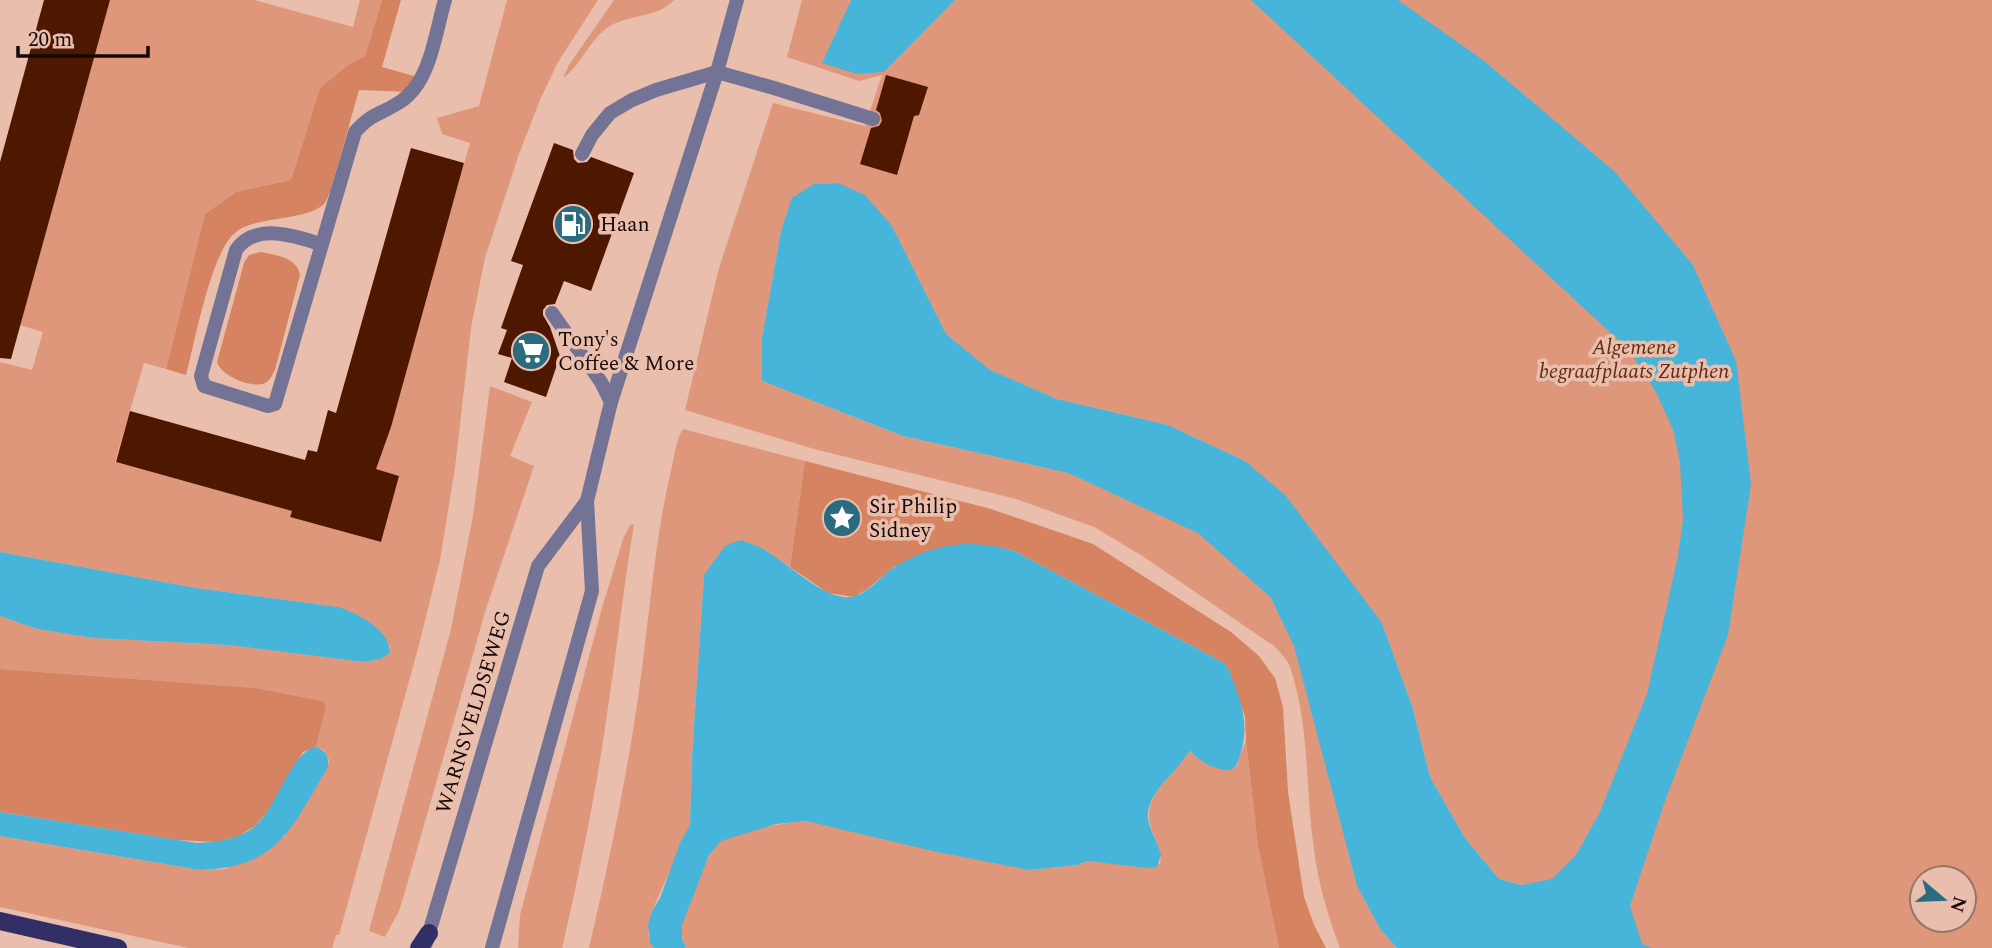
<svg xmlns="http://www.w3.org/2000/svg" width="1992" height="948" font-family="Spectral,serif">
	<rect width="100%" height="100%" fill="#eabeac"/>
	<g fill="#de977b" fill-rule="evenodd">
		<path d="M 110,0 L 254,0 L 353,27 L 360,0 L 382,0 L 365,56 L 320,88 L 291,180 L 236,192 L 205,214 L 166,369 L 144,363 L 115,462 L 292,511 L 290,517 L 380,542 L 399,476 L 373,468 L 389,426 L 470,143 L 442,134 L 437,118 L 479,106 L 507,0 L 598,0 L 558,62 L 540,100 L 519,154 L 485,258 L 471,328 L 455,468 L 440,560 L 419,645 L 339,935 L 336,935 L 332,948 L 188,948 L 0,907 L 0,836 L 200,870 L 225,869 L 284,837 L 328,767 L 329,760 L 324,750 L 316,747 L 326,706 L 323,701 L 256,688 L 0,669 L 0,616 L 37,629 L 93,638 L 228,645 L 364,662 C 375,660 387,660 390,647 L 377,629 L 338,607 L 196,588 L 0,552 L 0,362 L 32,370 L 43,332 L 20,325 Z"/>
		<path d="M 614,0 L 674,0 C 658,18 630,14 610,26 C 589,39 582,65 563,78 L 569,65 Z"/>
		<path d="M 802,0 L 851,0 L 823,62 L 884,72 L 955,0 L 1992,0 L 1992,948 L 1653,948 L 1642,944 L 1552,880 L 1522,885 L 1499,879 L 1465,838 L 1430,777 L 1413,709 L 1382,623 L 1245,461 L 1168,425 L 1057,399 L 989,370 L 946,334 L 892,226 L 838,183 L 814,184 L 781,231 L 762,338 L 762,381 L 903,436 L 1068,473 L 1198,532 L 1271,598 L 1295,646 L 1357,886 L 1380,929 L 1397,948 L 1340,948 C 1328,916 1318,883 1314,849 C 1305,789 1310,725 1290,667 C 1287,659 1280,652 1274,646 L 1144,557 L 1094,527 L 1016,499 L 814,449 L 685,410 L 719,268 L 773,103 L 865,126 L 882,75 L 859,81 L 787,57 ZM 1922,878 L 1964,878 L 1964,920 L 1922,920 Z"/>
		<polygon points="490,386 532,402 510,456 534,466 486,609 404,895 399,911 385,937 369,931 451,629 473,516"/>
		<path d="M 683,429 L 805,461 L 790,567 L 765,550 L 704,575 L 692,757 L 690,825 L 652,911 C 649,923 645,938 654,948 L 589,948 C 610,858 629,767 641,676 C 650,608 655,541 670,475 C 674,461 675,441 683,429 Z"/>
		<path d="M 631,524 L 634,525 C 624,583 618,642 609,700 C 598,783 581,866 562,948 L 518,948 L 520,915 L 602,608 L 624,536 Z"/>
		<path d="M 1246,740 L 1258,846 L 1279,948 L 686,948 C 683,941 681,935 682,927 C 685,909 707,849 722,840 C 741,829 784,823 806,821 L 1029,870 L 1078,865 L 1087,861 L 1160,864 C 1163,846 1149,833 1149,815 C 1149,790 1176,774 1187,754 L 1192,751 L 1202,762 L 1227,770 L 1237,765 Z"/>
	</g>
	<g fill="#d58361">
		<path d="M 382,0 L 401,0 L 382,67 L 414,76 L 409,92 L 359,90 L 331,189 C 329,194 327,200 324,204 C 307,221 255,216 236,232 C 211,251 195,342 186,375 L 166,369 L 205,214 L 236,192 L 291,180 L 320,88 L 350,64 L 365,56 Z"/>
		<path d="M 261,252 C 275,255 297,257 300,275 L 275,370 C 272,375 271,380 265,383 C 252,389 221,376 217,362 L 244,263 L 249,255 Z"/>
		<polygon points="805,461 991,509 1093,544 1231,632 1259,656 1275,678 1283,707 1288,792 1304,897 1314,925 1326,948 1279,948 1258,846 1246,740 1245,717 1229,670 1224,663 1014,551 1003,548 895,566 866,590 854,597 828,593 790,567"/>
		<polygon points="0,669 256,688 323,701 326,706 316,747 303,752 269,810 255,826 237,837 216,842 177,840 0,812"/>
	</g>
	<g fill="#46b5d9">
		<polygon points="851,0 955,0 884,72 857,74 822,63"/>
		<polygon points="1251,0 1398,0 1483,60 1615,172 1693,265 1736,361 1751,484 1728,635 1665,801 1630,906 1642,944 1653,948 1397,948 1380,929 1357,886 1294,646 1271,598 1198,533 1068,473 903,436 762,381 762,338 781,231 792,198 814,184 838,183 865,195 892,226 946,334 990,370 1057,399 1168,425 1245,461 1286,496 1382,623 1413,709 1430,777 1465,838 1499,879 1521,885 1552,879 1576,855 1600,812 1647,694 1678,556 1683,520 1680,463 1674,432 1656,392 1628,349"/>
		<path d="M 741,540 C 749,543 758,546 765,550 C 787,563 819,594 843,597 C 866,600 879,576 896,566 C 935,543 971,538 1014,551 L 1224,663 L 1229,670 C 1241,703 1251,723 1239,759 C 1236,767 1233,771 1224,770 C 1211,767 1199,762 1191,751 L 1187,754 C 1176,774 1151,788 1148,813 C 1147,827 1158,842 1161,855 L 1157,867 L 1148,868 L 1087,861 L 1078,865 L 1029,870 L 937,852 L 806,821 L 776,824 L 721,841 L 709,855 L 682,925 L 682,938 L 686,948 L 654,948 L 650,943 L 648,925 L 652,911 L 660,898 L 680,843 L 690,825 L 692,757 L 704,575 L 725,546 Z"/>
		<path d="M 0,552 L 196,588 L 338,607 C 355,612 393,631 389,653 L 381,659 L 364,662 L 228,645 L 93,638 L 37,629 L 0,616 Z"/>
		<path d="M 316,747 C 326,751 329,756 328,767 C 292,827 279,868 200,870 L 0,836 L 0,812 L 197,843 C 217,842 237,840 254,827 C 276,810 291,751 316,747 Z"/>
	</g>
	<g fill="#4d1700">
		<polygon points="44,0 110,0 11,359 0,358 0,162"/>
		<polygon points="886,75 928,87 919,115 914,116 897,175 860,164 871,128 879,126 882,121 880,113 876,110"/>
		<polygon points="554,143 573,150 574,159 578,163 587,162 591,157 634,173 591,291 564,281 555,304 547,305 543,310 543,315 550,327 560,356 546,397 504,382 512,358 498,354 507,330 501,328 523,265 511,261"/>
		<polygon points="411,148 464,163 391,427 376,469 399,476 381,542 290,517 292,511 116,462 130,411 305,460 308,450 317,452 328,410 336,413"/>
	</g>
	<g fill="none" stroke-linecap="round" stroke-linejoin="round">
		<g stroke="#737495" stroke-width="14">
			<polyline points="582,154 592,135 610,113 632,100 656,90 717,72 774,88 873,119"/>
			<polyline points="552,313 601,382 611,402"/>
		</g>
		<g stroke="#737495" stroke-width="14">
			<path d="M 321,244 C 293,236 256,222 236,250 L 201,376 L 204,386 L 268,406 L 275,404 L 355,132 C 373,112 380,115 400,102 C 431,82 435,33 445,0"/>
			<polyline points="426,943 538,566 587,501"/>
			<polyline points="492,948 592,591 587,501 611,402 717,72 737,0"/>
		</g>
		<g stroke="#322e66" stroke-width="18">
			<polyline points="0,921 118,948"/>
			<polyline points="419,948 429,933"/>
		</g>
	</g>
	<defs>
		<g id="fuel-disc" transform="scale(2.0125)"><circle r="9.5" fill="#2b6b80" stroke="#eabeac"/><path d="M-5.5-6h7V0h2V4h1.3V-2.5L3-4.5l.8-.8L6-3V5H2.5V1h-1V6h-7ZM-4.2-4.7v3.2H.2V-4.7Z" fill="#fff"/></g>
		<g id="supermarket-disc" transform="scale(2.0125)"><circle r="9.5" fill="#2b6b80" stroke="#eabeac"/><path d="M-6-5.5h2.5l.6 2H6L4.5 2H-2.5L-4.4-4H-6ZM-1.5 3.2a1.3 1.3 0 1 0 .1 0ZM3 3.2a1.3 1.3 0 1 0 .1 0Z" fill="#fff"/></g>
		<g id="sight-disc" transform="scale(2.0125)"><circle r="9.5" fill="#2b6b80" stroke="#eabeac"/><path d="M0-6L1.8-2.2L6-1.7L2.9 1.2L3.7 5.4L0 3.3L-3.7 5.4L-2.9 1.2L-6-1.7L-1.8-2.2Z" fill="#fff"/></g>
	</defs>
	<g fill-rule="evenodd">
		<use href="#fuel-disc" x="573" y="224"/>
		<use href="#supermarket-disc" x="531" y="351"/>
		<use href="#sight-disc" x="842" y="518"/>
	</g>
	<g text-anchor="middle" stroke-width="7" stroke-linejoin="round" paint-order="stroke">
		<g font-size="21" fill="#160804" stroke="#eabeac" text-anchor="start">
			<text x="600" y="231">Haan</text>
			<text x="558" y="346">Tony's<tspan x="558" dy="24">Coffee &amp; More</tspan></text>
			<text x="869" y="513">Sir Philip<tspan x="869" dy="24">Sidney</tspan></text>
		</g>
		<g font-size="21" font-style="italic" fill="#602b13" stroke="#eabeac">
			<text x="1634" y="354">Algemene<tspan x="1634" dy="24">begraafplaats Zutphen</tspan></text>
		</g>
		<g font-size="21" fill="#160804" stroke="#eabeac">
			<text transform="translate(473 712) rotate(-73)" y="7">WARNSVELDSEWEG</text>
		</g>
	</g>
	<g transform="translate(1943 899) rotate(109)"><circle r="33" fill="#eabeac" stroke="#957569" stroke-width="2"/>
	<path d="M0-5L12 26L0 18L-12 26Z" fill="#2b6b80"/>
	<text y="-10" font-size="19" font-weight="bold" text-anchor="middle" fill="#160804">N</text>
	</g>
	<path d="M18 46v10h130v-10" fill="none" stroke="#160804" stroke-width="3.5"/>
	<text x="28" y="46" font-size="21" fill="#160804" stroke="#eabeac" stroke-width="5" paint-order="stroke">20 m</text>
</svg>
